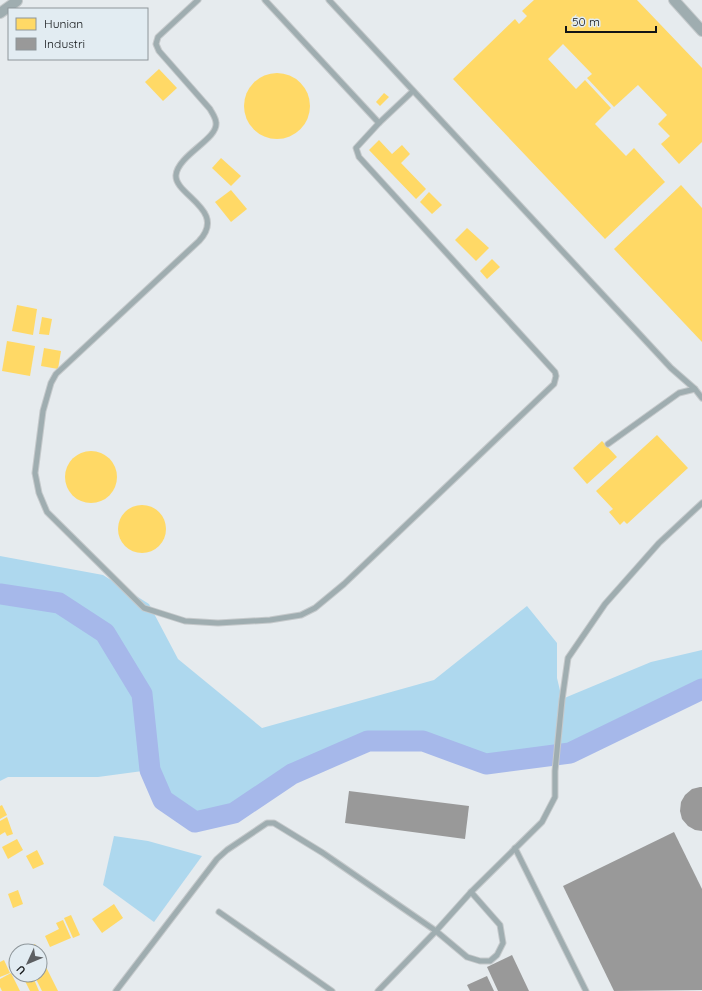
<svg xmlns="http://www.w3.org/2000/svg" width="702" height="991" font-family="Quicksand,sans-serif">
	<rect width="100%" height="100%" fill="#e6ebee"/>
	<g fill="#aed8ee">
		<polygon points="0,556 103,575 149,604 178,659 262,728 434,680 527,606 557,643 557,678 562,699 651,662 702,650 702,689 570,753 486,764 423,741 368,741 292,774 234,813 195,822 163,800 150,770 98,777 8,777 0,781"/>
		<polygon points="114,836 148,841 202,856 154,922 103,885"/>
	</g>
	<g fill="#ffd966">
		<polygon points="534,0 637,0 702,68 702,142 679,164 661,144 670,136 658,124 667,115 638,85 614,107 587,78 592,74 563,44 548,59 576,89 585,80 611,108 595,124 626,156 634,148 665,182 605,239 453,79 515,19 519,24 527,16 522,11"/>
		<polygon points="159,69 177,88 163,101 145,82"/>
		<circle cx="277" cy="106" r="33"/>
		<polygon points="384,93 389,97 380,106 376,102"/>
		<polygon points="379,140 392,154 402,145 410,154 401,163 426,189 416,199 369,150"/>
		<polygon points="221,158 241,176 231,186 212,168"/>
		<polygon points="681,185 702,208 702,342 614,249"/>
		<polygon points="231,190 247,209 231,222 215,202"/>
		<polygon points="429,192 442,205 432,214 420,202"/>
		<polygon points="467,228 489,248 476,261 455,240"/>
		<polygon points="492,259 500,267 487,279 480,271"/>
		<polygon points="17,305 37,309 33,335 12,331"/>
		<polygon points="42,317 52,319 49,335 39,334"/>
		<polygon points="7,341 35,346 30,376 2,371"/>
		<polygon points="44,348 61,351 58,369 41,366"/>
		<polygon points="657,435 688,468 627,524 624,521 620,525 609,512 613,509 596,491"/>
		<polygon points="602,441 617,457 587,484 573,468"/>
		<circle cx="91" cy="477" r="26"/>
		<circle cx="142" cy="529" r="24"/>
		<polygon points="2,805 7,815 0,819 0,806"/>
		<polygon points="7,817 13,834 7,836 5,832 0,835 0,821"/>
		<polygon points="17,839 23,850 8,859 2,847"/>
		<polygon points="37,850 44,864 33,869 26,856"/>
		<polygon points="18,890 23,904 13,908 8,894"/>
		<polygon points="114,904 123,918 102,933 92,919"/>
		<polygon points="71,915 80,935 73,938 64,918"/>
		<polygon points="63,920 71,938 50,947 45,936 59,929 56,923"/>
		<polygon points="35,944 39,951 27,951 26,950"/>
		<polygon points="40,952 45,959 40,963"/>
		<polygon points="4,960 10,973 0,977 0,962"/>
		<polygon points="16,962 16,971 12,964"/>
		<polygon points="46,967 58,991 42,991 34,975 40,975 40,970"/>
		<polygon points="11,973 20,991 2,991 0,987 0,979"/>
		<polygon points="18,975 27,975 19,978"/>
		<polygon points="33,977 39,991 30,991 25,981"/>
	</g>
	<g fill="#999">
		<polygon points="700,787 702,787 702,831 695,830 688,826 682,819 680,811 681,802 685,795 692,789"/>
		<polygon points="349,791 469,806 465,839 345,823"/>
		<polygon points="674,832 702,889 702,990 614,991 563,886"/>
		<polygon points="512,955 529,991 498,991 487,967"/>
		<polygon points="487,976 494,991 470,991 467,985"/>
	</g>
	<g fill="none" stroke-linecap="round" stroke-linejoin="round">
		<polyline stroke="#a6b8ea" stroke-width="21" points="0,594 59,603 105,633 142,694 150,770 163,800 195,822 234,813 292,774 368,741 423,741 486,764 570,753 702,689"/>
		<g stroke="#c5c9cb" stroke-width="7">
			<g id="lane">
				<path d="M 198,0 L 158,37 L 156,44 L 159,51 L 210,109 C 212,113 216,118 216,123 C 218,139 178,155 176,175 C 174,195 228,210 199,241 L 56,374 L 51,383 L 43,411 L 35,473 L 39,493 L 47,512 L 144,608 L 185,621 L 218,623 L 270,620 L 301,615 L 315,608 L 344,584 L 554,384 L 556,376 L 555,372 L 359,157 L 356,148 L 379,123 L 413,91"/>
				<polyline points="265,0 379,123"/>
				<polyline points="329,0 671,368 695,389 702,398"/>
				<polyline points="608,444 679,393 695,389"/>
				<polyline points="515,848 586,991"/>
				<polyline points="219,912 332,991"/>
				<polyline points="116,991 217,859 227,850 267,823 274,823 323,853 436,931 467,957 480,961 490,961 497,955 503,943 500,925 471,892"/>
				<polyline points="378,991 436,931 471,892 542,822 555,797 555,771 562,700 568,658 605,604 659,543 702,503"/>
			</g>
		</g>
		<g stroke="#c5c9cb" stroke-width="12">
			<g id="street">
				<polyline points="674,0 702,31"/>
				<polyline points="0,13 17,1"/>
			</g>
		</g>
		<use href="#lane" stroke="#9fadb0" stroke-width="5"/>
		<use href="#street" stroke="#9fadb0" stroke-width="10"/>
	</g>
	<rect x="8" y="8" width="140" height="52" fill="#e2ecf2" stroke="#8e969a"/>
	<rect x="16" y="18" width="20" height="12" fill="#ffd966" stroke="#8e969a"/>
	<text x="44" y="28" font-size="12" fill="#111416">Hunian</text>
	<rect x="16" y="38" width="20" height="12" fill="#999999" stroke="#8e969a"/>
	<text x="44" y="48" font-size="12" fill="#111416">Industri</text>
	<g transform="translate(28 963) rotate(226)"><circle r="19" fill="#e2ecf2" stroke="#8e969a"/>
	<path d="M0-3L7 15L0 10L-7 15Z" fill="#5c5f62"/>
	<text y="-6" font-size="11" font-weight="bold" text-anchor="middle" fill="#111416">U</text>
	</g>
	<path d="M566 26v6h90v-6" fill="none" stroke="#111416" stroke-width="2"/>
	<text x="572" y="26" font-size="12" fill="#111416" stroke="#e2ecf2" stroke-width="3" paint-order="stroke">50 m</text>
</svg>
